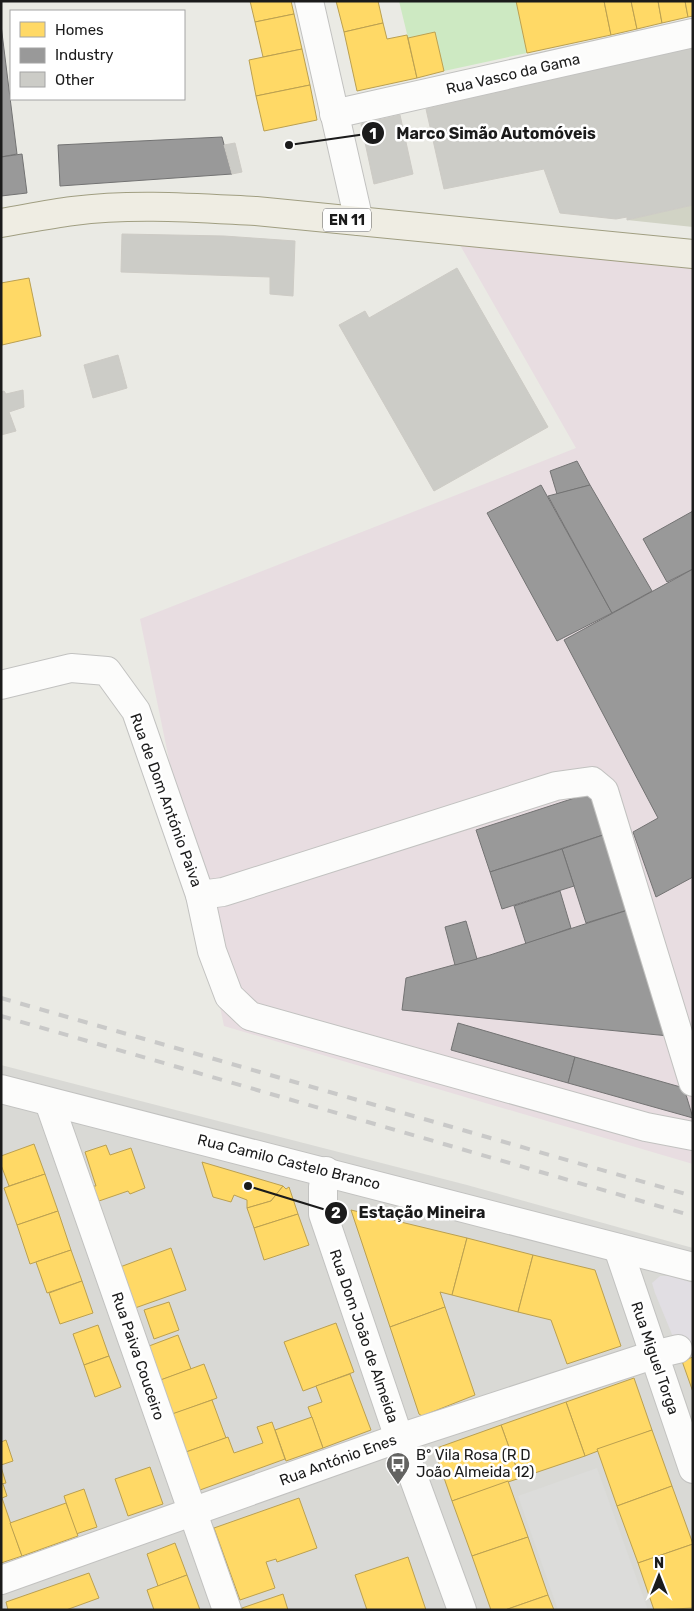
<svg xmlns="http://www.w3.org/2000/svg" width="694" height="1611" font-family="Rubik,sans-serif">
	<rect width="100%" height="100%" fill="#eaeae4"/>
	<polygon fill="#d9d9d5" points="1,1065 467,1185 693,1248 693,1610 1,1610"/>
	<polygon fill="#e8dde1" points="460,245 693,267 693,1164 224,1026 140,619 576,448"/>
	<polygon fill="#d1d3c5" points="693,205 693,227 627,220"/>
	<polygon fill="#cde9c2" points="399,1 516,1 527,53 444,71 435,32 408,38"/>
	<polygon fill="#dcdcda" points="597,1468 648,1610 558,1610 518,1496"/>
	<polygon fill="#e1dee3" points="660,1276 670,1276 693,1283 693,1344 678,1349 655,1293 652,1283"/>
	<g fill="#ffd966" stroke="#bba050">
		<polygon points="250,1 291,1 294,14 255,22"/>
		<polygon points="336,1 378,1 383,23 344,32"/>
		<polygon points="516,1 604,1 611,35 527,53"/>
		<polygon points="604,1 631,1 637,29 611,35"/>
		<polygon points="631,1 658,1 662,23 637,29"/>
		<polygon points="658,1 685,1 688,17 662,23"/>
		<polygon points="685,1 693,1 693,16 688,17"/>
		<polygon points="294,14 302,49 263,57 255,22"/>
		<polygon points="383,23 387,39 407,35 417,78 357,91 344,32"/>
		<polygon points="435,32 444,71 417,78 408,38"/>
		<polygon points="302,49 310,85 256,96 249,60"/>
		<polygon points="310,85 317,120 264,131 256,96"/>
		<polygon points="29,278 41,336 2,345 1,283"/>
		<polygon points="34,1144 45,1174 9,1186 1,1165 1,1156"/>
		<polygon points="106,1145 110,1155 131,1148 145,1188 130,1194 128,1191 99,1201 93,1186 96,1186 85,1152"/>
		<polygon points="202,1162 283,1186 271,1201 247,1208 247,1200 234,1195 231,1202 213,1197"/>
		<polygon points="45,1174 58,1211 17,1225 4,1188"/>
		<polygon points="283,1186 286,1189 289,1187 298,1214 254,1228 247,1208 271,1201"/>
		<polygon points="351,1210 467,1238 452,1295 440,1292 445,1307 390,1327"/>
		<polygon points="58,1211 71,1250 30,1264 17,1225"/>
		<polygon points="298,1214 309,1245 264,1260 254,1228"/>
		<polygon points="467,1238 533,1255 518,1312 452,1295"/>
		<polygon points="171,1248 186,1290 135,1308 120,1267"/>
		<polygon points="71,1250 82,1281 47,1293 36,1262"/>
		<polygon points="533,1255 595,1270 621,1346 567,1364 551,1320 518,1312"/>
		<polygon points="82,1281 93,1313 60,1324 49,1293"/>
		<polygon points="169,1302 179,1330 154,1339 144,1310"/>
		<polygon points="445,1307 475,1395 422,1416 419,1414 390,1327"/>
		<polygon points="336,1323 354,1372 303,1391 284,1342"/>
		<polygon points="98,1325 109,1356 84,1365 73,1334"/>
		<polygon points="178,1335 191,1369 161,1380 149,1346"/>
		<polygon points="109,1356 121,1387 95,1397 84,1365"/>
		<polygon points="693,1357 693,1392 682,1361"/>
		<polygon points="204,1364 217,1398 168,1416 155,1382"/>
		<polygon points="350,1374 371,1430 323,1448 308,1407 322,1402 316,1386"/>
		<polygon points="634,1378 652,1430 585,1456 566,1402"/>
		<polygon points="212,1400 226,1438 186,1452 172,1414"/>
		<polygon points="566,1402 585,1456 520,1478 501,1425"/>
		<polygon points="312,1417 323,1448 286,1461 275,1430"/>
		<polygon points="272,1422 285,1459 200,1490 186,1452 228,1437 234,1453 263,1443 257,1427"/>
		<polygon points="501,1425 520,1478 452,1501 434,1449"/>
		<polygon points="652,1430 672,1486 617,1506 597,1449"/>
		<polygon points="6,1440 13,1461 1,1465 1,1442"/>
		<polygon points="1,1467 6,1483 1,1484"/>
		<polygon points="150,1467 163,1504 128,1516 115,1479"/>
		<polygon points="508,1481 528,1537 472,1556 452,1501"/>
		<polygon points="1,1484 3,1484 7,1496 2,1498 22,1556 1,1563"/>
		<polygon points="672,1486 693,1544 638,1563 617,1506"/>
		<polygon points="84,1489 97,1527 76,1534 64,1496"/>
		<polygon points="299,1498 317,1548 277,1562 276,1559 266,1562 275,1588 240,1600 214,1528"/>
		<polygon points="66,1503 78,1536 22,1556 10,1523"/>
		<polygon points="528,1537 548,1595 505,1610 491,1610 472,1556"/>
		<polygon points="175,1543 187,1575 158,1586 147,1554"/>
		<polygon points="693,1544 693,1608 654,1610 638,1563"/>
		<polygon points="408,1557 426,1610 367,1610 355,1575"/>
		<polygon points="89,1573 99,1598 66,1610 8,1610 6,1602"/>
		<polygon points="187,1575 200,1610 154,1610 147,1590"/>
		<polygon points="283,1594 288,1610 243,1610 242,1608"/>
		<polygon points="548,1595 554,1610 505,1610"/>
	</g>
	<g fill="#999" stroke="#737373">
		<polygon points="1,25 17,154 1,157"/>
		<polygon points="222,137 232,174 60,186 58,145"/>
		<polygon points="22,154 27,193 1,196 1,157"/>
		<polygon points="577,461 590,485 557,494 550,471"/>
		<polygon points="541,485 612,613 557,641 487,513"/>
		<polygon points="590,485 652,591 612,613 548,496"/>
		<polygon points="693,511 693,569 667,582 643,539"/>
		<polygon points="693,569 693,877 656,897 633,832 658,818 564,640"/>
		<polygon points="593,792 606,834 490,872 476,830"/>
		<polygon points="606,834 631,909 586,923 562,849"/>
		<polygon points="562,849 574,886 502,909 490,872"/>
		<polygon points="560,891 571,928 526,944 514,906"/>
		<polygon points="631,909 669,1036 402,1010 406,978 490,955"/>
		<polygon points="466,921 477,959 455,965 445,927"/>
		<polygon points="458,1023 575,1057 568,1083 451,1050"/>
		<polygon points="575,1057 684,1088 693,1118 568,1083"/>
	</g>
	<g fill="#ccccc7" stroke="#cdcbc5">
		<polygon points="693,47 693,205 627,220 627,217 616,219 560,213 544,169 444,189 426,109"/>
		<polygon points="400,115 413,174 374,184 361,124"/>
		<polygon points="235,143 242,172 232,174 224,145"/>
		<polygon points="122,234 224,236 295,241 293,296 270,294 270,277 121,272"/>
		<polygon points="457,268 548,427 434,491 339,325 365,311 369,318"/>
		<polygon points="118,355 127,388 93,398 84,365"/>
		<polygon points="23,390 24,407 9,412 16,431 1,435 1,392 4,391 6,394"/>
	</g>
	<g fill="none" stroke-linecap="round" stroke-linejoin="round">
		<g stroke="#c2c2c0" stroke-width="30">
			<g id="street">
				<polyline points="309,1 359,221"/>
				<polyline points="334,114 693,33"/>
				<polyline points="1,685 71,668 107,671 136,711 200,895 212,951 229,996 250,1016 646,1127 693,1136"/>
				<polyline points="200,895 223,892 556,786 592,781 604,791 693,1082"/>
				<polyline points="1,1089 693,1267"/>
				<polyline points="49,1102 227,1610"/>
				<polyline points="326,1171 323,1187 323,1214 399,1438 462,1610"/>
				<polyline points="618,1248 693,1469"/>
				<polyline points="1,1580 399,1438 653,1355 678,1349"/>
			</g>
		</g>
		<g stroke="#a09e81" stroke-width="30">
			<path id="primary" d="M 1,223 C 25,219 49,214 73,211 C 134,203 196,208 256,211 L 693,254"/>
		</g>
		<use href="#street" stroke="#fcfcfb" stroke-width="28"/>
		<use href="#primary" stroke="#efede3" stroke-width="28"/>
		<g stroke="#c9c9c8" stroke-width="4" stroke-dasharray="10 10" stroke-linecap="butt">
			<polyline points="1,998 693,1196"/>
			<polyline points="1,1016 693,1216"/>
		</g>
	</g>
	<defs>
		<g id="bus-pin" transform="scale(1.25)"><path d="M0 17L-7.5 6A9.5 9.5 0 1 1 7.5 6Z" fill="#636361" stroke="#fff"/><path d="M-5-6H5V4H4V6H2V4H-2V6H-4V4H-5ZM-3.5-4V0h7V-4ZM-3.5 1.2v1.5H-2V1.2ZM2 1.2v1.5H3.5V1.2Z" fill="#fff"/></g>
	</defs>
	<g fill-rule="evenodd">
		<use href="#bus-pin" x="398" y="1464"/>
	</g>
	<g text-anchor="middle" stroke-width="5" stroke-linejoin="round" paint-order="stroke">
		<rect fill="#fff" stroke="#5f5f5f" stroke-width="1" x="323" y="208.5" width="48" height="23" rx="4"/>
		<g font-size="14" font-weight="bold" fill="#1b1b1b">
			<text x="347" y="225">EN 11</text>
		</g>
		<g font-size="15" fill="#1b1b1b" stroke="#fff">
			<text transform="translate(513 74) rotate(-13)" y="5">Rua Vasco da Gama</text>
			<text transform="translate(166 800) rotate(70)" y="5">Rua de Dom António Paiva</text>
			<text transform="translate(289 1162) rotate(14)" y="5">Rua Camilo Castelo Branco</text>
			<text transform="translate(364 1336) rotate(71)" y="5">Rua Dom João de Almeida</text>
			<text transform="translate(138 1356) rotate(71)" y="5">Rua Paiva Couceiro</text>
			<text transform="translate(655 1358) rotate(71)" y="5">Rua Miguel Torga</text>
			<text transform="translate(338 1460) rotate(-20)" y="5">Rua António Enes</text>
		</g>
		<g font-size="15" fill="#1b1b1b" stroke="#fff" text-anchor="start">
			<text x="416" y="1460">Bº Vila Rosa (R D<tspan x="416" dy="17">João Almeida 12)</tspan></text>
		</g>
	</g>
	<path fill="none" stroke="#1b1b1b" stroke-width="2" d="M289 145L373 133M248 1186L336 1213"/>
	<g fill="#1b1b1b" stroke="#fff" stroke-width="2">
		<circle cx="289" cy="145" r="5"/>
		<circle cx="248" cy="1186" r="5"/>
		<circle cx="373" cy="133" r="12"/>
		<circle cx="336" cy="1213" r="12"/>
	</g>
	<g font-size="15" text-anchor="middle" font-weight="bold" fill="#fff">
		<text x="373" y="139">1</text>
		<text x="336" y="1218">2</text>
	</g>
	<g font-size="16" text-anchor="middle" font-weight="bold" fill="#1b1b1b" stroke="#fff" stroke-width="5" stroke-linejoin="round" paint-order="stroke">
		<text x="496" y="139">Marco Simão Automóveis</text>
		<text x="422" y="1218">Estação Mineira</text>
	</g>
	<rect width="694" height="1611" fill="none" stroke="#1b1b1b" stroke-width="5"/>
	<rect x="10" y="10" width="175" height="90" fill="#ffffff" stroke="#a4a4a4"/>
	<rect x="20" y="22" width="25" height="15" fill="#ffd966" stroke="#a4a4a4"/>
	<text x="55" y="35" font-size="15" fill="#1b1b1b">Homes</text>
	<rect x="20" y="48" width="25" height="15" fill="#999999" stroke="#a4a4a4"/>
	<text x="55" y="60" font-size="15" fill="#1b1b1b">Industry</text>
	<rect x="20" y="72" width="25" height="15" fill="#ccccc7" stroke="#a4a4a4"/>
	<text x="55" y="85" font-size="15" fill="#1b1b1b">Other</text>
	<g transform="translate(659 1576)" stroke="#ffffff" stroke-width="4" paint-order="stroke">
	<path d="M0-4L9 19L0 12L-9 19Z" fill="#1b1b1b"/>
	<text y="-8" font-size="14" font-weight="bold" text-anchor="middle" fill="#1b1b1b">N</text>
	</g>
</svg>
